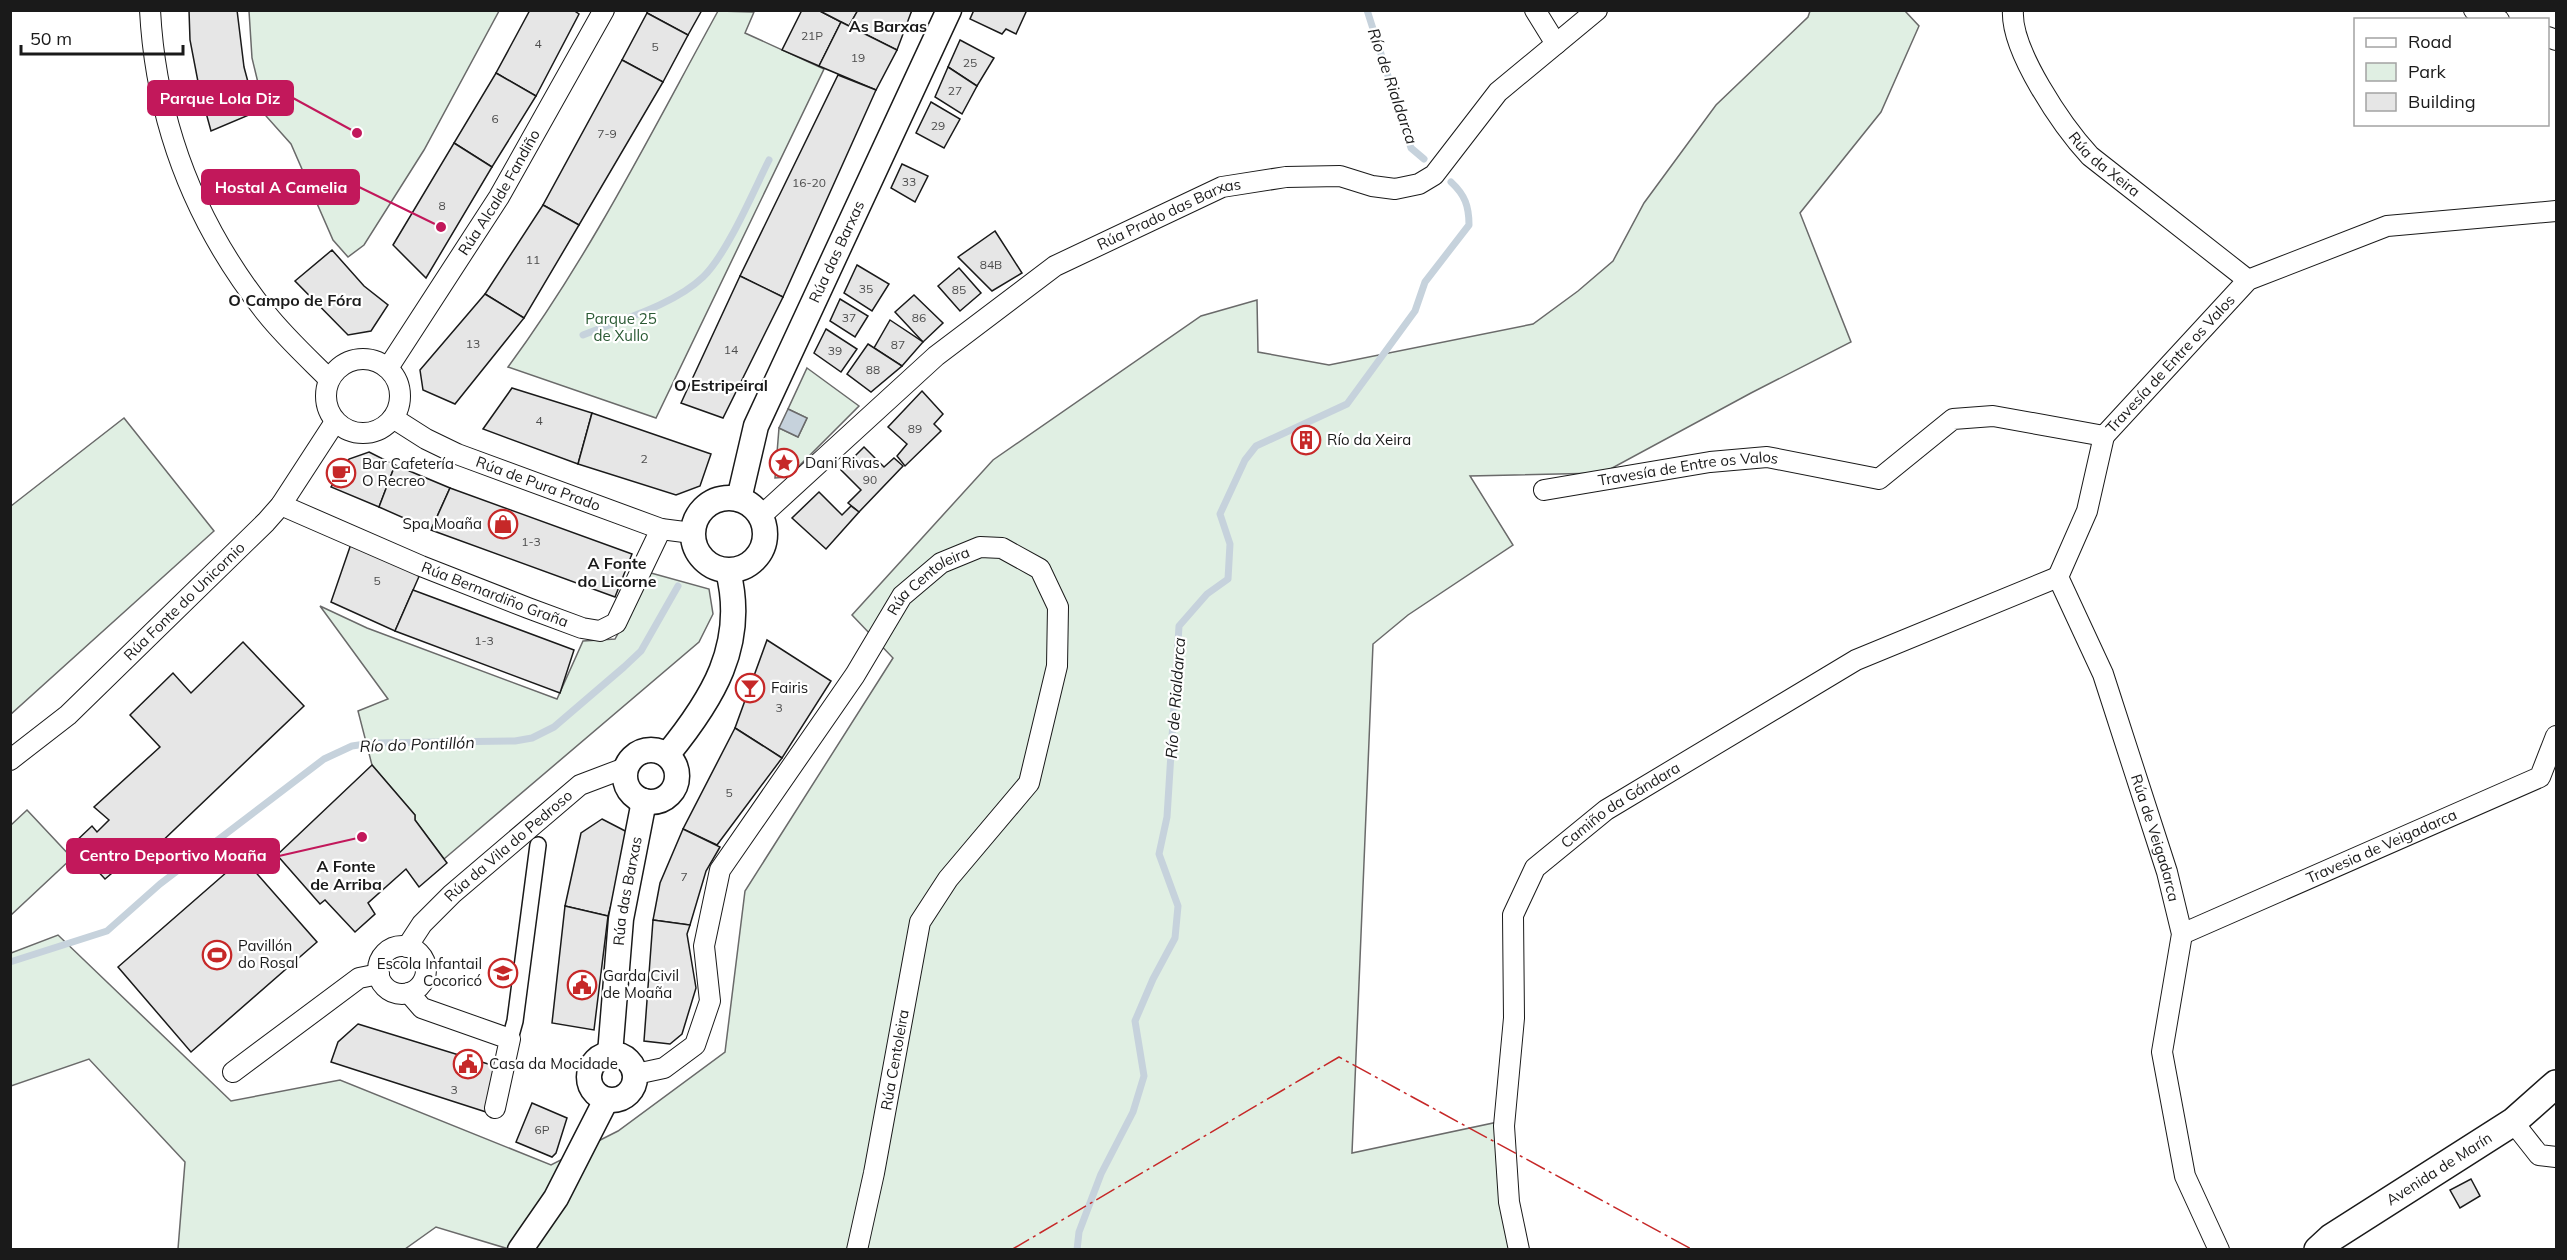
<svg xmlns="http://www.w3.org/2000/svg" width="2567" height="1260" font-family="Mulish,sans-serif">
	<rect width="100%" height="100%" fill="#fff"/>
	<g fill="#e0efe3" stroke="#6a6a6a" stroke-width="1.5">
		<polygon points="249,11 499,11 424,150 364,245 348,257 333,240 291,144 266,116 252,58"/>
		<path d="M 718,11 L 754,12 L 745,33 L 824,69 L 656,418 L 508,367 C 590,256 652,131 718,11 Z"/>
		<polygon points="1810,11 1905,11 1919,26 1881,112 1800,213 1851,342 1751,393 1603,473 1470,476 1513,545 1408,615 1373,644 1352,1153 1498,1122 1524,1249 512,1250 436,1227 405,1249 178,1249 185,1162 89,1059 11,1086 11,953 58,935 231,1101 340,1080 551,1165 618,1131 725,1052 745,891 893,658 852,615 993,460 1201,316 1257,300 1258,352 1329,365 1533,324 1578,291 1613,261 1644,203 1716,105 1808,17"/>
		<polygon points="807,368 859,406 788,477 775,478 779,428 798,437 807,418 788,409"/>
		<polygon points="124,418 214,531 11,714 11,506"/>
		<polygon points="651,573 709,589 713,614 699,642 444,859 415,820 415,815 372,765 358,711 388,699 320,606 367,628 557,699 583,641 615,639"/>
		<polygon points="27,810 72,858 11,915 11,825"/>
	</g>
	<polygon fill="#c6d2dc" stroke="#6a6a6a" stroke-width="1.5" points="788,409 807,418 798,437 779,428"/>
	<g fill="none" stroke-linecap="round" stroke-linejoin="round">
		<g stroke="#c6d2dc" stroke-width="7">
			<polyline points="1367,10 1411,148 1424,159"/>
			<path d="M 583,335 C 620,320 674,305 703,277 C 727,254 753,192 769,160"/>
			<polyline points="10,962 107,931 160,884 324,759 352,746 372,743 515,741 532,738 554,727 624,667 641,651 678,586"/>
			<path d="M 1077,1250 L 1079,1232 L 1101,1174 L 1133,1112 L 1144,1076 L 1135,1021 L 1153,979 L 1175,938 L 1178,906 L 1159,854 L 1167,817 L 1179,626 L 1207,594 L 1228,579 L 1230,544 L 1220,514 L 1245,460 L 1256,446 L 1347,404 L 1415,311 L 1425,282 L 1469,225 C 1469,206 1465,195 1451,182"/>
		</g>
	</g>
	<g fill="#e6e6e6" stroke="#1a1a1a" stroke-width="1.5">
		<polygon points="189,10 237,10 244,67 256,112 211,131 199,87 190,40"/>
		<polygon points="530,10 573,10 579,14 536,96 496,73"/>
		<polygon points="648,10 702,10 688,35 647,13"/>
		<polygon points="802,10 818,10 841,22 819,66 782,50"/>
		<polygon points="818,10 858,10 849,26"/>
		<polygon points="858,10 912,10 897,50 849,26"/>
		<polygon points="974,10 1023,10 1026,12 1016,34 1006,29 1002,34 970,19"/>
		<polygon points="647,13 688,35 663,82 622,60"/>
		<polygon points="841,22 897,50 876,90 819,66"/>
		<polygon points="960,40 994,58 977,86 948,67"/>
		<polygon points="622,60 663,82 579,225 543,205"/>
		<polygon points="948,67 977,86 962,114 935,97"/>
		<polygon points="496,73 536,96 492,167 454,143"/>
		<polygon points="838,75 876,90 783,297 740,276"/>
		<polygon points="931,102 960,119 944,148 916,133"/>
		<polygon points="454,143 492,167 426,278 393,245"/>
		<polygon points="902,164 928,176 915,202 891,188"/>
		<polygon points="543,205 579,225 524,318 485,294"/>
		<polygon points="995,231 1022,273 992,291 958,257"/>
		<polygon points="332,250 364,286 388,305 371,331 348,335 295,281"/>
		<polygon points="857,265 889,284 872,311 844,293"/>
		<polygon points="959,268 981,293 960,311 938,286"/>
		<polygon points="740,276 783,297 723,418 681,403"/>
		<polygon points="485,294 524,318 455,404 423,390 420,370"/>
		<polygon points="914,295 943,323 923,342 895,312"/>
		<polygon points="840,299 868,316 855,337 830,321"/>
		<polygon points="890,320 923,342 902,366 874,348"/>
		<polygon points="826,329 857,349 841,372 814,353"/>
		<polygon points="868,344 902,366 871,392 847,374"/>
		<polygon points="512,388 592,413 578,464 483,429"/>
		<polygon points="922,391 943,414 934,424 941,431 905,466 897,456 907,444 888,427"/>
		<polygon points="592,413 711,454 700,486 676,495 578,464"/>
		<polygon points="1309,426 1319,439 1303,453 1292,440"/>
		<polygon points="864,447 884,467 894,458 903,466 859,512 848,503 861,490 841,470"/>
		<polygon points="369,452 395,465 379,507 331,487 349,459"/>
		<polygon points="395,465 450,488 431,530 379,507"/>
		<polygon points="450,488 632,554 615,597 431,530"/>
		<polygon points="819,492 842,515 851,506 859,512 826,549 792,518"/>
		<polygon points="352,541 421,572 395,631 331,602"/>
		<polygon points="413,590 574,650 560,693 395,631"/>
		<polygon points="767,640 831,681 782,758 735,728"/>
		<polygon points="243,642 304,706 133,869 124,863 105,879 73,844 92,826 97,832 109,820 94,807 160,747 130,715 173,673 191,693"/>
		<polygon points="735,728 782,758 717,845 683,829"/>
		<polygon points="372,765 415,815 415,820 447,863 419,887 406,869 368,903 375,914 355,932 325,900 320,904 277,855"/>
		<polygon points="602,819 631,834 608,916 565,906 581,833"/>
		<polygon points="683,829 720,847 706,871 690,925 653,920 660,883"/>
		<polygon points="243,858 317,942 191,1052 118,967"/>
		<polygon points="565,906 608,916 594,1030 552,1023"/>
		<polygon points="653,920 690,925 687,934 696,988 682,1034 670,1044 644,1041"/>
		<polygon points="358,1024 498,1067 486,1112 331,1062 338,1042"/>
		<polygon points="532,1103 567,1118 556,1153 552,1157 516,1142"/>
		<polygon points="2471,1179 2480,1196 2460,1208 2450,1190"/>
	</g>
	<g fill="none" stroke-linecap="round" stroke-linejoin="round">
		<g stroke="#1a1a1a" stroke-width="18">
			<polyline id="pedestrian" points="510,1039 515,1021 538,845"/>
		</g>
		<g stroke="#1a1a1a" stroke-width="22">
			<g id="minor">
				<path d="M 150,10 C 156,123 196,225 266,313 C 285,337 308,358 329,379"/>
				<polyline points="1535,10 1556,44"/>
				<path id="s1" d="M 2013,10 C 2010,50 2063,127 2090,156 L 2248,280"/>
				<polyline points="2474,10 2499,20"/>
				<polyline points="2548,37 2556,40"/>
				<circle cx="363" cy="396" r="37"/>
				<path id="s2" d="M 388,368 L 499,197 L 604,10"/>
				<path id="s3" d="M 393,418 L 426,439 L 457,454 L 661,529 L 692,533"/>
				<path id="s4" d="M 2104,436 L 2087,511 L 2058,577 L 2103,674 L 2167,872 L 2182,934 L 2162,1052 L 2185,1176 L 2219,1250"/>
				<path id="s5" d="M 1544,490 L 1710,462 L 1767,457 L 1879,479 L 1953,419 L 1993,416 L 2104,436 L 2248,280 L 2387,226 L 2556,211"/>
				<path id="s6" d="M 281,505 L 421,566 L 528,608 L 582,628 L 600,631 L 616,623 L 661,529"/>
				<path id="s7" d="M 761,516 L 936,356 L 1055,266 L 1222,187 L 1286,177 L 1340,176 L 1372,186 L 1395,189 L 1419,184 L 1434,175 L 1498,92 L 1597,10"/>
				<path id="s8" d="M 10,760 L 68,715 L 266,522 L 281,505 L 335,422"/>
				<path id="s9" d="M 2182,934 L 2540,777 L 2556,736"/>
				<circle cx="402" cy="970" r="24"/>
				<path id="s10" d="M 407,947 L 422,924 L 452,894 L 580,785 L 625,768"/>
				<polyline points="409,993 422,1008 510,1039 495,1108"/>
				<polyline points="233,1072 359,978 379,974"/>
				<path id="s11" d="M 636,1074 L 664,1068 L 695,1045 L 710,1001 L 704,946 L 720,870 L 855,675 L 902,596 L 941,563 L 980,547 L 1002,548 L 1040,569 L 1058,607 L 1057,666 L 1029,783 L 948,879 L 920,922 L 874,1173 L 857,1250"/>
				<polyline points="2513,1122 2539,1155 2556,1157"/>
				<path id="s12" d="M 1519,1250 L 1509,1202 L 1504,1126 L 1514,1018 L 1513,915 L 1535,868 L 1606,810 L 1856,660 L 2058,577"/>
			</g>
		</g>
		<g stroke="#1a1a1a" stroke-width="27">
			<g id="tertiary">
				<circle cx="729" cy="534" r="36"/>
				<path id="s13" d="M 739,499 L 756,426 L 949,10"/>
				<circle cx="651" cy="776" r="26"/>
				<path d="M 667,755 C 712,700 747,645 728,571"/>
				<circle cx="612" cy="1077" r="23"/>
				<path id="s14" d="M 610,1054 L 621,919 L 644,801"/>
				<polyline points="520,1250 556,1198 606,1100"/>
			</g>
		</g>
		<g stroke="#1a1a1a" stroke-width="30">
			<g id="secondary">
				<path id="s15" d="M 2318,1250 L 2331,1238 L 2513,1122 L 2556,1084"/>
			</g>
		</g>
		<use href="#pedestrian" stroke="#fff" stroke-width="15"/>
		<use href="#minor" stroke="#fff" stroke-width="20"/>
		<use href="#tertiary" stroke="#fff" stroke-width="24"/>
		<use href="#secondary" stroke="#fff" stroke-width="27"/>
		<polyline stroke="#c62828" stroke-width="1.5" stroke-dasharray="21 4.5 3 4.5" stroke-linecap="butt" points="1011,1250 1339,1057 1693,1250"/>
	</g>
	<defs>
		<g id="building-ring" transform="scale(1.5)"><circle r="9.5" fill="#fff" stroke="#c62828" stroke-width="1.5"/><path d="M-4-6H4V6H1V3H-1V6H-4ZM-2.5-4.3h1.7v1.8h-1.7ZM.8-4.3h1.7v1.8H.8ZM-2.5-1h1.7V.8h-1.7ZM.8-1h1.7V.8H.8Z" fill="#c62828"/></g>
		<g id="sight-ring" transform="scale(1.5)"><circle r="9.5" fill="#fff" stroke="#c62828" stroke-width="1.5"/><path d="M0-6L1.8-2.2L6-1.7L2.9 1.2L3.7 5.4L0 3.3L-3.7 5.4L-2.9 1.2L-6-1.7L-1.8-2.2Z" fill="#c62828"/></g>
		<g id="cafe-ring" transform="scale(1.5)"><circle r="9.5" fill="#fff" stroke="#c62828" stroke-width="1.5"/><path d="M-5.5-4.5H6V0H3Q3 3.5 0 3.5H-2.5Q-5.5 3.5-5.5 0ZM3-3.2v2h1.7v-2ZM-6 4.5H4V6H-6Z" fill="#c62828"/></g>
		<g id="shop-ring" transform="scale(1.5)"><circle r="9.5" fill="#fff" stroke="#c62828" stroke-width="1.5"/><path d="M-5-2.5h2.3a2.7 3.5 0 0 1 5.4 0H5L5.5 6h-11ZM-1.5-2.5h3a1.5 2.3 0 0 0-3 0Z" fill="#c62828"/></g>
		<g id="bar-ring" transform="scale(1.5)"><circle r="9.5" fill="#fff" stroke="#c62828" stroke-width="1.5"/><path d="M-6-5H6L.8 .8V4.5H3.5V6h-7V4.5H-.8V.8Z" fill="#c62828"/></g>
		<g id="stadium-ring" transform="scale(1.5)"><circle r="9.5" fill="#fff" stroke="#c62828" stroke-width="1.5"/><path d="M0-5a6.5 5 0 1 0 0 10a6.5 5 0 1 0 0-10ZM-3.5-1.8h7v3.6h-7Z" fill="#c62828"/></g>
		<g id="school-ring" transform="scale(1.5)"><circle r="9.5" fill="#fff" stroke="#c62828" stroke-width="1.5"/><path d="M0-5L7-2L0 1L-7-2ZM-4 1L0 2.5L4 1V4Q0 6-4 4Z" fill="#c62828"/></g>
		<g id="civic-ring" transform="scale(1.5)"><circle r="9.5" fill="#fff" stroke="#c62828" stroke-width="1.5"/><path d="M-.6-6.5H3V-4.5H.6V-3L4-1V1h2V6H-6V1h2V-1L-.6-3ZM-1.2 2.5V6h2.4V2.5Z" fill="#c62828"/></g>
	</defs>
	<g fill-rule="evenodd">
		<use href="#building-ring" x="1306" y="440"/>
		<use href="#sight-ring" x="784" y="463"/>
		<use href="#cafe-ring" x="341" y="473"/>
		<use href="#shop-ring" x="503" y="524"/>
		<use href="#bar-ring" x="750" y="688"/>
		<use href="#stadium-ring" x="217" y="955"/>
		<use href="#school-ring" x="503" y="973"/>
		<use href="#civic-ring" x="582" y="985"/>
		<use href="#civic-ring" x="468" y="1064"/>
	</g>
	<g text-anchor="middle" stroke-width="4.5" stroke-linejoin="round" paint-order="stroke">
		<g font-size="12" fill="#4d4d4d">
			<text x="812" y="40">21P</text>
			<text x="538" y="48">4</text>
			<text x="655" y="51">5</text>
			<text x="858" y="62">19</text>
			<text x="970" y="67">25</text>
			<text x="955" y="95">27</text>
			<text x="495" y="123">6</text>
			<text x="938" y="130">29</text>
			<text x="607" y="138">7-9</text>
			<text x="909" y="186">33</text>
			<text x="809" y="187">16-20</text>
			<text x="442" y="210">8</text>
			<text x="533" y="264">11</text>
			<text x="991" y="269">84B</text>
			<text x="866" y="293">35</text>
			<text x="959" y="294">85</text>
			<text x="849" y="322">37</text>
			<text x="919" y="322">86</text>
			<text x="473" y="348">13</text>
			<text x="898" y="349">87</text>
			<text x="731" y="354">14</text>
			<text x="835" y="355">39</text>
			<text x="873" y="374">88</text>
			<text x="539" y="425">4</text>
			<text x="915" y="433">89</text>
			<text x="644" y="463">2</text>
			<text x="870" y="484">90</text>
			<text x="531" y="546">1-3</text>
			<text x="377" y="585">5</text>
			<text x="484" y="645">1-3</text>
			<text x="779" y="712">3</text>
			<text x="729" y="797">5</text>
			<text x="684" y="881">7</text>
			<text x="454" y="1094">3</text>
			<text x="542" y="1134">6P</text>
		</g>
		<g font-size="15" fill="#1a1a1a" stroke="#fff">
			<text dy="5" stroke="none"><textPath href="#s1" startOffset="184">Rúa da Xeira</textPath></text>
			<text dy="5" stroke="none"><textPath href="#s2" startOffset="208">Rúa Alcalde Fandiño</textPath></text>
			<text dy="5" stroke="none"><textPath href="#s7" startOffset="512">Rúa Prado das Barxas</textPath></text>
			<text dy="5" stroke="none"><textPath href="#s13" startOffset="267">Rúa das Barxas</textPath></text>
			<text dy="5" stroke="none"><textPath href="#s5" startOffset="686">Travesía de Entre os Valos</textPath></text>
			<text dy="5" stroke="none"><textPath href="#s5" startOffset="146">Travesía de Entre os Valos</textPath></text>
			<text dy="5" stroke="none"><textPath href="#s3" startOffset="160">Rúa de Pura Prado</textPath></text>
			<text dy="5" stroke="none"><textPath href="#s11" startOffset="606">Rúa Centoleira</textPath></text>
			<text dy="5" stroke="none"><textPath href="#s6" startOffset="232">Rúa Bernardiño Graña</textPath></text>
			<text dy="5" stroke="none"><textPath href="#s8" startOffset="236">Rúa Fonte do Unicornio</textPath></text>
			<text dy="5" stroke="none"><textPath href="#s12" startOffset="495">Camiño da Gándara</textPath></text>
			<text dy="5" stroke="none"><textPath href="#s4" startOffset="428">Rúa de Veigadarca</textPath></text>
			<text dy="5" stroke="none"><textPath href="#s10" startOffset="144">Rúa da Vila do Pedroso</textPath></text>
			<text dy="5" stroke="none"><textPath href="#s9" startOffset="218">Travesia de Veigadarca</textPath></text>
			<text dy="5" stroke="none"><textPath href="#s14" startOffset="164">Rúa das Barxas</textPath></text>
			<text transform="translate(895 1060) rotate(-80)" y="5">Rúa Centoleira</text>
			<text dy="5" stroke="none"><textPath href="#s15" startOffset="146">Avenida de Marín</textPath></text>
		</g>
		<g font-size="15" fill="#2b5a34" stroke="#fff">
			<text x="621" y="324">Parque 25<tspan x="621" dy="17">de Xullo</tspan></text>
		</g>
		<g font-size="15" fill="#1a1a1a" stroke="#fff" text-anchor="start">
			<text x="1327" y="445">Río da Xeira</text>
			<text x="805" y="468">Dani Rivas</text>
			<text x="362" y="469">Bar Cafetería<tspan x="362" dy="17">O Recreo</tspan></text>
			<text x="482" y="529" text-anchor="end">Spa Moaña</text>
			<text x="771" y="693">Fairis</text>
			<text x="238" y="951">Pavillón<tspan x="238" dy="17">do Rosal</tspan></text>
			<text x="482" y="969" text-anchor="end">Escola Infantail<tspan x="482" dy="17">Cocoricó</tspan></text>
			<text x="603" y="981">Garda Civil<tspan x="603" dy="17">de Moaña</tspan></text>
			<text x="489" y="1069">Casa da Mocidade</text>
		</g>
		<g font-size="16" font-weight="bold" fill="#1a1a1a" stroke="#fff">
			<text x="888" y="32">As Barxas</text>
			<text x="295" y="306">O Campo de Fóra</text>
			<text x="721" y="391">O Estripeiral</text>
			<text x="617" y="569">A Fonte<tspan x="617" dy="18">do Licorne</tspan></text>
			<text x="346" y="872">A Fonte<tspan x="346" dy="18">de Arriba</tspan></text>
		</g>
		<g font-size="16" font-style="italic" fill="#1a1a1a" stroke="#fff">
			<text transform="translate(1393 86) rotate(71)" y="6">Río de Rialdarca</text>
			<text transform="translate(1175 698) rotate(-86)" y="6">Río de Rialdarca</text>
			<text transform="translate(417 744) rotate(-2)" y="6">Río do Pontillón</text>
		</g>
	</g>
	<path fill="none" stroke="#c2185b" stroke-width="2" d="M357 133L293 98M441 227L359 187M362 837L279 856"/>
	<g fill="#c2185b" stroke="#fff" stroke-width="2">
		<circle cx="357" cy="133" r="6"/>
		<circle cx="441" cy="227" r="6"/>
		<circle cx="362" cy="837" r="6"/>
	</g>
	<g fill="#c2185b" stroke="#c2185b" stroke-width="2">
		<rect x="148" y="81" width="145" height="34" rx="6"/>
		<rect x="202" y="170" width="157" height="34" rx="6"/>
		<rect x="67" y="839" width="212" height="34" rx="6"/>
	</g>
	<g font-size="16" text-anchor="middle" font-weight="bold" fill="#fff">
		<text x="220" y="104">Parque Lola Diz</text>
		<text x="281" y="193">Hostal A Camelia</text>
		<text x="173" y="861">Centro Deportivo Moaña</text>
	</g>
	<rect width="2567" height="1260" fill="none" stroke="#1a1a1a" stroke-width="24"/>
	<rect x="2354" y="18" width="195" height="108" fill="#ffffff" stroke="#a3a3a3" stroke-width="1.5"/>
	<rect x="2366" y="38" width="30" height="9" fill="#ffffff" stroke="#a3a3a3" stroke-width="1.5"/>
	<text x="2408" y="48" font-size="18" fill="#1a1a1a">Road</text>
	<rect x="2366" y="63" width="30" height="18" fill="#e0efe3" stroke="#a3a3a3" stroke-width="1.5"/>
	<text x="2408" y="78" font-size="18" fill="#1a1a1a">Park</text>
	<rect x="2366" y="93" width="30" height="18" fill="#e6e6e6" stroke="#a3a3a3" stroke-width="1.5"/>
	<text x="2408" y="108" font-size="18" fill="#1a1a1a">Building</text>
	<path d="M21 45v9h162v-9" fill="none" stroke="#1a1a1a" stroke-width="3"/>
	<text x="30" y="45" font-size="18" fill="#1a1a1a" stroke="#ffffff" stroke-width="4.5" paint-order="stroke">50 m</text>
</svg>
